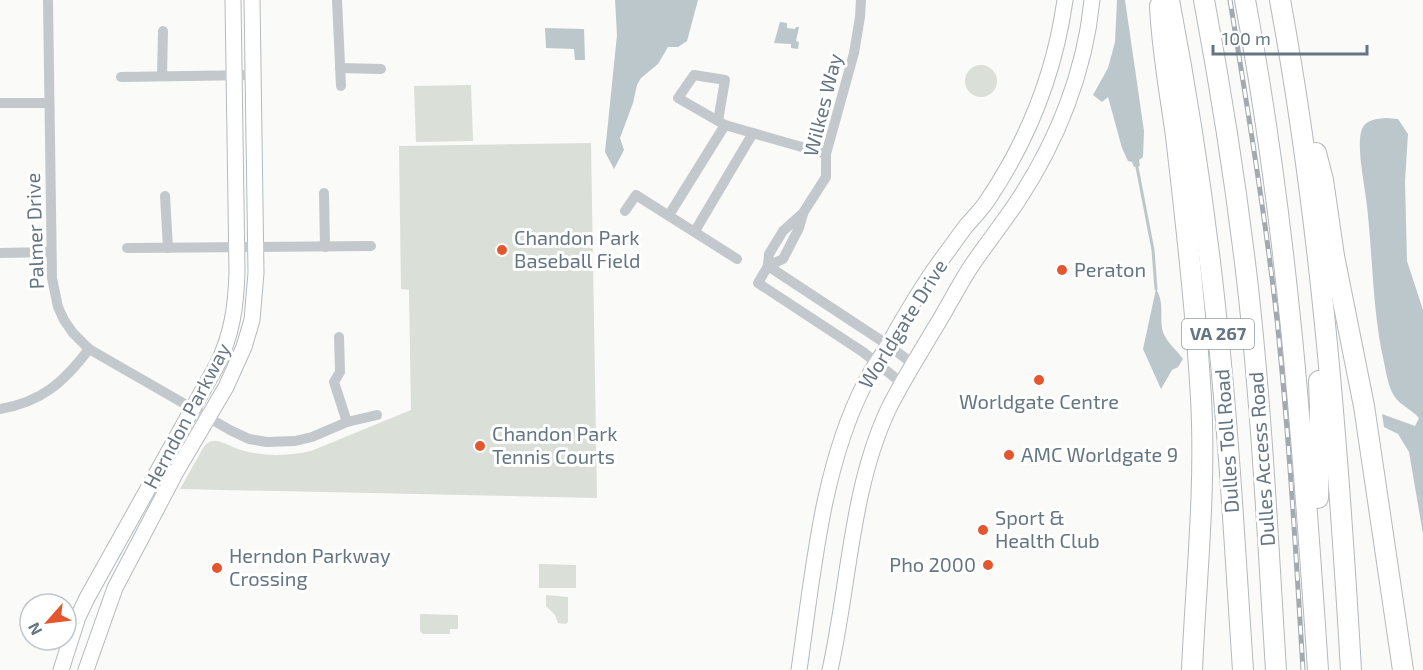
<svg xmlns="http://www.w3.org/2000/svg" width="1423" height="670" font-family="'Exo 2',sans-serif">
	<rect width="100%" height="100%" fill="#fafaf8"/>
	<g fill="#dadfd7">
		<circle cx="981" cy="81" r="16"/>
		<polygon points="471,85 473,141 416,142 414,86"/>
		<path d="M 591,143 L 597,498 L 180,489 L 203,448 C 206,444 209,441 215,441 C 223,441 233,448 241,450 C 264,457 288,456 311,451 L 411,410 L 409,290 L 401,289 L 399,146 Z"/>
		<polygon points="539,564 576,565 576,588 539,588"/>
		<polygon points="546,595 568,597 568,622 566,624 558,623 555,615 546,606"/>
		<polygon points="420,614 458,615 458,629 450,629 450,634 423,634 420,631"/>
	</g>
	<g fill="#bbc7cb">
		<polygon points="615,0 698,0 687,41 678,47 668,47 658,64 641,78 637,85 633,103 620,138 624,150 614,169 605,152 617,35"/>
		<polygon points="1117,0 1125,0 1144,131 1143,157 1139,160 1140,166 1134,167 1132,162 1128,161 1122,148 1108,97 1102,102 1093,95 1108,68 1115,42"/>
		<polygon points="780,22 787,23 787,28 795,29 796,27 799,27 796,41 799,42 798,49 791,48 791,44 774,43"/>
		<polygon points="545,28 584,29 585,60 575,60 574,49 546,48"/>
		<path d="M 1386,118 L 1398,119 L 1408,134 L 1405,181 L 1407,261 L 1423,310 L 1423,534 L 1409,452 L 1398,434 L 1384,427 L 1382,414 L 1415,426 L 1419,418 C 1411,409 1399,405 1393,394 C 1388,385 1386,372 1384,362 C 1373,314 1373,265 1368,216 C 1367,194 1355,147 1362,129 C 1366,119 1377,119 1386,118 Z"/>
		<path d="M 1156,289 C 1165,303 1159,317 1163,332 C 1167,343 1176,349 1183,359 L 1178,367 L 1172,370 L 1161,389 L 1143,349 Z"/>
	</g>
	<g fill="none" stroke-linecap="round" stroke-linejoin="round">
		<polyline stroke="#bbc7cb" stroke-width="3" points="1137,167 1153,250 1156,289"/>
		<g stroke="#b3babf" stroke-width="17">
			<g id="secondary">
				<path d="M 61,670 L 78,617 L 87,598 L 217,365 C 232,335 236,306 237,272 L 233,0"/>
				<polyline points="86,670 115,588 176,472 226,387 244,347 252,320 256,273 252,0"/>
				<path d="M 799,670 C 813,575 821,469 865,383 C 872,369 881,357 889,344 C 904,317 921,288 939,263 C 948,251 957,238 966,226 C 974,217 983,208 989,198 C 1029,138 1055,71 1065,0"/>
				<path d="M 830,670 C 849,585 851,489 888,410 C 901,383 918,357 933,331 C 947,309 958,286 972,265 C 987,243 1003,223 1017,202 C 1057,142 1085,72 1092,0"/>
			</g>
		</g>
		<g stroke="#b4b9bd" stroke-width="22">
			<g id="highway">
				<path d="M 1169,0 C 1189,105 1205,210 1216,315 C 1229,433 1235,552 1243,670"/>
				<path d="M 1204,0 C 1222,96 1237,192 1248,288 C 1262,415 1268,543 1276,670"/>
				<path d="M 1245,0 C 1287,222 1303,445 1318,670"/>
				<path d="M 1280,0 C 1321,222 1338,445 1351,670"/>
				<path d="M 1160,6 C 1162,50 1170,93 1176,136 C 1186,223 1196,311 1201,398 C 1206,489 1196,579 1192,670"/>
				<polyline points="1316,153 1323,180 1334,256 1364,406 1403,670"/>
				<polyline points="1318,498 1320,408 1319,381"/>
			</g>
		</g>
		<g stroke="#c3c8cc" stroke-width="10">
			<polyline points="48,0 52,278 58,307 64,320 73,333 89,349 230,430 249,439 267,442 295,441 312,437 347,422 377,415"/>
			<polyline points="337,0 341,86"/>
			<polyline points="861,0 860,17 854,53 826,154 826,177 803,213 783,231 769,254 768,266 758,283 863,352 903,384"/>
			<polyline points="340,68 381,69"/>
			<polyline points="162,76 163,31"/>
			<polyline points="121,77 253,75"/>
			<polyline points="0,103 49,103"/>
			<polyline points="718,121 725,80 694,75 678,98 725,125 826,154"/>
			<polyline points="324,193 325,247"/>
			<polyline points="165,196 168,248"/>
			<polyline points="625,211 636,195 737,259"/>
			<polyline points="669,215 725,125"/>
			<polyline points="695,231 753,133"/>
			<polyline points="127,248 371,246"/>
			<polyline points="0,253 51,252"/>
			<polyline points="768,266 888,345 913,364"/>
			<polyline points="768,266 783,259 799,228 803,214"/>
			<polyline points="339,337 340,372 334,382 347,422"/>
			<path d="M 0,409 C 42,402 64,382 89,349"/>
		</g>
		<use href="#secondary" stroke="#fff" stroke-width="15"/>
		<use href="#highway" stroke="#fff" stroke-width="20"/>
		<g stroke="#a2aab0" stroke-width="5">
			<path id="rail" d="M 1230,0 C 1247,106 1265,213 1277,320 C 1289,436 1296,553 1303,670"/>
		</g>
		<use href="#rail" stroke="#fff" stroke-width="3" stroke-dasharray="9" stroke-linecap="butt"/>
	</g>
	<g fill="#e4572e" stroke="#fff" stroke-width="2">
		<circle cx="502" cy="250" r="6"/>
		<circle cx="1062" cy="270" r="6"/>
		<circle cx="1039" cy="380" r="6"/>
		<circle cx="480" cy="446" r="6"/>
		<circle cx="1009" cy="455" r="6"/>
		<circle cx="983" cy="530" r="6"/>
		<circle cx="988" cy="565" r="6"/>
		<circle cx="217" cy="568" r="6"/>
	</g>
	<g text-anchor="middle" stroke-width="6" stroke-linejoin="round" paint-order="stroke">
		<rect fill="#fff" stroke="#939fa8" stroke-width="1.5" x="1182" y="319" width="72" height="30" rx="4.5"/>
		<g font-size="18" font-weight="bold" fill="#657683">
			<text x="1218" y="340">VA 267</text>
		</g>
		<g font-size="20" fill="#657683" stroke="#fff">
			<text transform="translate(823 105) rotate(-76)" y="7">Wilkes Way</text>
			<text transform="translate(35 231) rotate(-92)" y="7">Palmer Drive</text>
			<text transform="translate(903 324) rotate(-58)" y="7">Worldgate Drive</text>
			<text transform="translate(187 416) rotate(-62)" y="7">Herndon Parkway</text>
			<text transform="translate(1227 441) rotate(-94)" y="7">Dulles Toll Road</text>
			<text transform="translate(1262 459) rotate(-94)" y="7">Dulles Access Road</text>
		</g>
		<g font-size="20" fill="#657683" stroke="#fff" text-anchor="start">
			<text x="514" y="245">Chandon Park<tspan x="514" dy="23">Baseball Field</tspan></text>
			<text x="1074" y="277">Peraton</text>
			<text x="1039" y="409" text-anchor="middle">Worldgate Centre</text>
			<text x="492" y="441">Chandon Park<tspan x="492" dy="23">Tennis Courts</tspan></text>
			<text x="1021" y="462">AMC Worldgate 9</text>
			<text x="995" y="525">Sport &amp;<tspan x="995" dy="23">Health Club</tspan></text>
			<text x="229" y="563">Herndon Parkway<tspan x="229" dy="23">Crossing</tspan></text>
			<text x="976" y="572" text-anchor="end">Pho 2000</text>
		</g>
	</g>
	<g transform="translate(48 622) rotate(242)"><circle r="28" fill="#ffffff" stroke="#c1c8cd" stroke-width="1.5"/>
	<path d="M0-4.5L10 22L0 15L-10 22Z" fill="#e4572e"/>
	<text y="-9" font-size="16" font-weight="bold" text-anchor="middle" fill="#657683">N</text>
	</g>
	<path d="M1213 45v9h154v-9" fill="none" stroke="#657683" stroke-width="3"/>
	<text x="1222" y="45" font-size="18" fill="#657683" stroke="#ffffff" stroke-width="4.5" paint-order="stroke">100 m</text>
</svg>
